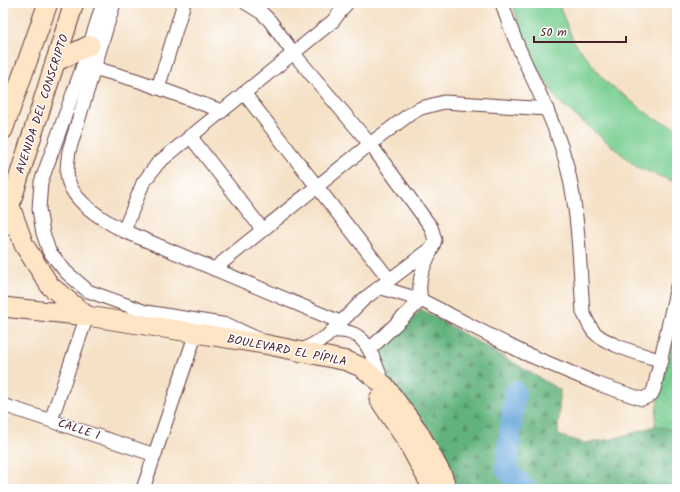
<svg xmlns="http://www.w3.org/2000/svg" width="680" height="492" font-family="Kalam,sans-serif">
	<defs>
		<pattern id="forest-firs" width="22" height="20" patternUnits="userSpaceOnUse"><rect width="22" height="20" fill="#62b27d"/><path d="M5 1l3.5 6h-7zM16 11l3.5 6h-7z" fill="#539067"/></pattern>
		<pattern id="park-dots" width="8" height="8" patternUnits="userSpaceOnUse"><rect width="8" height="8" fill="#79cf93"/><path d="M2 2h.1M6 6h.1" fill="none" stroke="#6ab17f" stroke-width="1.8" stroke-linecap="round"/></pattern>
	</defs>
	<rect width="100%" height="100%" fill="#fff"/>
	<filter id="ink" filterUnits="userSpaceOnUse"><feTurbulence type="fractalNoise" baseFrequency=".025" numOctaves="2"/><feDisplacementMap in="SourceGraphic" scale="8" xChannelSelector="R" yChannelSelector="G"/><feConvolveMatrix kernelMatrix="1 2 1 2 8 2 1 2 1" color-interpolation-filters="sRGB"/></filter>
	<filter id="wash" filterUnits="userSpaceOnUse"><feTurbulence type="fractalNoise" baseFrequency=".012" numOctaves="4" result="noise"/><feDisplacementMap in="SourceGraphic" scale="16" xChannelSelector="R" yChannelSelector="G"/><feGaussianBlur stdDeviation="0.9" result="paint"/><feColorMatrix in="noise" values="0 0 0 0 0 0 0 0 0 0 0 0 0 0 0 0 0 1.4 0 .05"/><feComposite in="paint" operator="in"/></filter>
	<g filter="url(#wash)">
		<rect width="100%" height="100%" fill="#f5e1c6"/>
		<polygon fill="url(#forest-firs)" stroke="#566854" points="421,309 560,390 558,435 584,443 613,439 655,426 677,431 677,489 451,489 382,371 379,348 404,329"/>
		<polygon fill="url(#park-dots)" stroke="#62775f" points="677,325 677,431 655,426 657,405"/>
		<polygon fill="#79cf93" stroke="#62775f" points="512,3 558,3 574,42 606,82 655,119 677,128 677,183 637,167 559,102 531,59"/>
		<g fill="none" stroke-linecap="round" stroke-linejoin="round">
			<polyline stroke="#65a6d9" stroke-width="22" points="515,392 506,469 526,489"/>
		</g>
	</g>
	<g filter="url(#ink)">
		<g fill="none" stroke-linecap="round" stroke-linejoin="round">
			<g stroke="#643c42" stroke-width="15">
				<g id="street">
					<polyline points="103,3 84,63 41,182 39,209 43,233 49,251 66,272 88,291 146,312 228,325 258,339"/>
					<path d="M 114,3 L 69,151 C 68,158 67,166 67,173 C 68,200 103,220 124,231 L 340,322"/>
					<polyline points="246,3 262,13 270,21 294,54 370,144 431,227 435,240 432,248 364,299 326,337 301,351 301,355"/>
					<path d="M 502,3 C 517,54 546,99 562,149 C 579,201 579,258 583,312 C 586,318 589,326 593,331 C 605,345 644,355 662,361"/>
					<polyline points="94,68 139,81 222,111"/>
					<polyline points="158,88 184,3"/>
					<polyline points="244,93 389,279"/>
					<polyline points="190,136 262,229"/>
					<polyline points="124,231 143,183 158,163 333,21 347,3"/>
					<polyline points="214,269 370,144 410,114 421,108 444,102 547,109"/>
					<polyline points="379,287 421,300 524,353 598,384 642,399 651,395 654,389 677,287"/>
					<path d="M 332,331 C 369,328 371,356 383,382"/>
					<path d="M 370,349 L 421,300 C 417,279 423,268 432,249"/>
					<polyline points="3,405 155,455"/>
					<polyline points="51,420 87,316"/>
					<polyline points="143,489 196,333"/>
				</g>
			</g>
			<g stroke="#643c42" stroke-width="21">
				<g id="secondary">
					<polyline points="55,62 90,45"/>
					<polyline points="3,130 48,3"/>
					<polyline points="10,206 24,245 50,286 87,316"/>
					<polyline points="3,227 74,3"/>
					<polyline points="3,307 87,316 196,333 264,344 347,361 361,367 385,386 418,431 442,475 447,489"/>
					<polyline points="379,399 407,441 433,489"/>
				</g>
			</g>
			<use href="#street" stroke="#fff" stroke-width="13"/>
			<use href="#secondary" stroke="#fee5c5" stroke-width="19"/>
		</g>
	</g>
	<g text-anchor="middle" stroke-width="3" stroke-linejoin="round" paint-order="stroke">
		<g font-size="12" fill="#4a1f2b" stroke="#fff">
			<text transform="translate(42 104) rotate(-72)" y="4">AVENIDA DEL CONSCRIPTO</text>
			<text transform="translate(287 350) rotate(11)" y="4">BOULEVARD EL PÍPILA</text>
			<text transform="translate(79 429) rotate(18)" y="4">CALLE 1</text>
		</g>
	</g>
	<rect width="680" height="492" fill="none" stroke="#fff" stroke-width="16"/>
	<path d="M534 36v6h92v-6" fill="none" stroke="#4a1f2b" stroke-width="2"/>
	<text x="540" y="36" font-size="12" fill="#4a1f2b" stroke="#ffffff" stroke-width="3" paint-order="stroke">50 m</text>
</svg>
